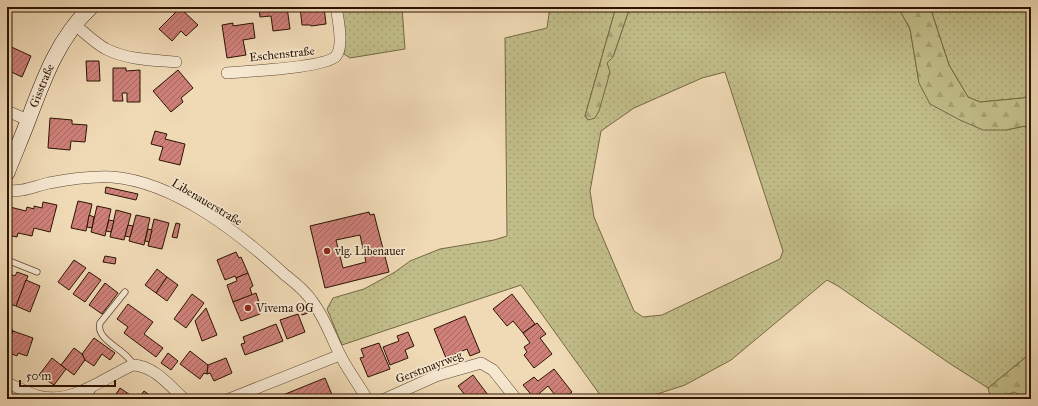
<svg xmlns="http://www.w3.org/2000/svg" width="1038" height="406" font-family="'IM FELL Great Primer',serif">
	<defs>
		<pattern id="grass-dots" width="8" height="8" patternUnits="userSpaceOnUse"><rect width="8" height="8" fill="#c1bd89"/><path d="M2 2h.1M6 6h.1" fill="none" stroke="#a6a274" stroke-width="1.8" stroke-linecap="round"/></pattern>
		<pattern id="forest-firs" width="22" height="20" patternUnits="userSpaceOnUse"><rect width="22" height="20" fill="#c1bd89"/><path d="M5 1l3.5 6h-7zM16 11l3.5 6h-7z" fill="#a6a274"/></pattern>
		<pattern id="building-hatch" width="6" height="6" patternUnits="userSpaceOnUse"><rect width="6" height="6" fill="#ce8079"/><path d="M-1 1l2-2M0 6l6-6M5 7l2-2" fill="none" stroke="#a76861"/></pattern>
	</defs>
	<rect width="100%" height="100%" fill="#f0dab6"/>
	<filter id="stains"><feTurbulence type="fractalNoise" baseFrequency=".005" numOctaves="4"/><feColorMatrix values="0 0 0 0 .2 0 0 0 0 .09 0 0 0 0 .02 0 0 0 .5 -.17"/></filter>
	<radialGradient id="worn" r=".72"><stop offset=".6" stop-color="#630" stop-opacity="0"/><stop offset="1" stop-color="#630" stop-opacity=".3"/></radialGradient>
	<g fill="url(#grass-dots)" stroke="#766844" fill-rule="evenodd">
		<polygon points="340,7 402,7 405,49 350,58 344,54"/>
		<path d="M 550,7 L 616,7 L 585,116 L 588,120 L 607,63 L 613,57 L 630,7 L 665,7 L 677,11 L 684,7 L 898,7 L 910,29 L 919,82 L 1006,130 L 1025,126 L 1031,136 L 1031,353 L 988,388 L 949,363 L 838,286 L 827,280 L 731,360 L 685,385 L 642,399 L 603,399 L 521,285 L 342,345 L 327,309 L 333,298 L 364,289 L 395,272 L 410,261 L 440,249 L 494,240 L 507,236 L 505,38 L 547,28 ZM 725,72 L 783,251 L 780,259 L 662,315 L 643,317 L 634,311 L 594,217 L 590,191 L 601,131 L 634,108 L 702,78 Z"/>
		<polygon points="930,7 1031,7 1031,95 1023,98 980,102 968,97 949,65"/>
	</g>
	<g fill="url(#forest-firs)" stroke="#766844">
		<polygon points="616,7 630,7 613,57 607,63 610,72 599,111 595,118 588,120 585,116"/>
		<polygon points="898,7 930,7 949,65 968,97 980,102 1023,98 1031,95 1031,136 1025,126 1006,130 983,130 960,120 930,104 919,83 910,29"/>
		<polygon points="1031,353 1031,399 1028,399 1014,392 997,399 990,395 988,388"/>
	</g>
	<g fill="url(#building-hatch)" stroke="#2c1300" fill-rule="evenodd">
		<polygon points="259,7 287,7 290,29 273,31 271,16 260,17"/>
		<polygon points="300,7 324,7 326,24 311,26 310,25 302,25"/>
		<polygon points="180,8 198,25 186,36 181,31 172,41 159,29"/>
		<polygon points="233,23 233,26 253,23 255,38 243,40 246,55 227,58 222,25"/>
		<polygon points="7,45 31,56 22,77 7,70"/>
		<polygon points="86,61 99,61 100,81 87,81"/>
		<polygon points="113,68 126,68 126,71 140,70 140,102 127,102 127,93 122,93 123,101 113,101"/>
		<polygon points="178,70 193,88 181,98 183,102 171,112 153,91"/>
		<polygon points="50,118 72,120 72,124 87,125 85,142 71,141 70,150 48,148"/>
		<polygon points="155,131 167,134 165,139 185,144 180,165 159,160 163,147 151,144"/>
		<polygon points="106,187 138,194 136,200 105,193"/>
		<polygon points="78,201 92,204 86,231 71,228"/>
		<polygon points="43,202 57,205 50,232 34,228 32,236 18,233 17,237 12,236 11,240 7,239 7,220 10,207 26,211 27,207 34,209 34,206 42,208"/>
		<polygon points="97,206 111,209 105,236 91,232"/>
		<polygon points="116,210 131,214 124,240 110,237"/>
		<path d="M 369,212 L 370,215 L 374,214 L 389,272 L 325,288 L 310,226 ZM 360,235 L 366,262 L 343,268 L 336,240 Z"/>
		<polygon points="89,215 94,217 92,228 87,227"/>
		<polygon points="136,215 150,218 144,245 129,241"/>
		<polygon points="154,219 169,223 162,249 148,246"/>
		<polygon points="109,220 114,221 111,232 106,231"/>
		<polygon points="176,223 180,224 177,238 172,237"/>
		<polygon points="128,225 133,226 130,237 125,236"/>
		<polygon points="148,229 152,230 149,242 145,241"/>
		<polygon points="236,252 239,258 241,257 248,273 236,278 235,276 225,280 217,260"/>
		<polygon points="105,256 116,258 115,264 103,262"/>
		<polygon points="74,260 86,268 69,290 58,282"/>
		<polygon points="157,269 167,277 156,293 145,285"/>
		<polygon points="17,272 28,276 16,306 7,303 7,273 15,276"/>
		<polygon points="89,272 101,280 85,302 73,294"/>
		<polygon points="248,273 253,286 250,288 252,295 233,302 227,285 237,281 236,278"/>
		<polygon points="167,277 178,285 167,301 156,293"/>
		<polygon points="26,280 40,286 30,312 16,306"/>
		<polygon points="105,283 118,293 102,314 89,305"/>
		<polygon points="256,293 260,305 257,306 260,314 241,321 233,302"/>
		<polygon points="192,294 204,303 186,328 174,319"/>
		<polygon points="512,294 535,324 523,333 513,321 507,326 493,309"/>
		<polygon points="128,304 153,322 144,334 163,348 156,357 124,333 128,327 117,319"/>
		<polygon points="305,305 308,313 302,315 299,308"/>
		<polygon points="206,308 217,335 202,341 195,321"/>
		<polygon points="298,314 305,332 287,339 280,320"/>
		<polygon points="465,316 480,352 470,356 467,349 446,358 434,329"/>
		<polygon points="537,323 546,334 540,338 552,354 534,368 524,355 527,352 524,347 530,343 523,333"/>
		<polygon points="276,324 283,341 245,355 241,344 245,343 243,337"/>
		<polygon points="7,328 13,330 8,347 7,346"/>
		<polygon points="13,331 33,338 27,356 18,353 17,356 7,352 7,348"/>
		<polygon points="408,332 414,346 405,350 408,358 390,365 383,347 399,341 397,336"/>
		<polygon points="94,338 115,353 110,360 102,354 94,366 85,360 82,354"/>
		<polygon points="379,343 390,369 368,377 360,358 364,357 361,349"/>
		<polygon points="74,348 82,354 85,360 74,375 61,365"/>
		<polygon points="190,351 208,365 207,374 204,373 200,379 180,364"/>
		<polygon points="168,353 178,361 171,370 161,363"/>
		<polygon points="52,358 66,369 54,385 39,375"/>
		<polygon points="226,358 232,373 214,381 210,373 207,374 208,365"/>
		<polygon points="554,369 572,392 563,399 558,399 548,386 534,398 523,385 534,377 538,381"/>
		<polygon points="473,375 488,395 483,399 468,399 458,386"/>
		<polygon points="325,378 333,397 329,399 273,399"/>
		<polygon points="120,388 136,399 113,399"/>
		<polygon points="144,391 155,399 138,399"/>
	</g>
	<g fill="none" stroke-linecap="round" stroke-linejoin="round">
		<g stroke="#5d452e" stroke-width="7">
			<g id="lane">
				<polyline points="7,260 37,272"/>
				<path d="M 125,292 L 100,323 C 95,341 127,349 133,365"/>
				<polyline points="87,399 94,387"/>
			</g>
		</g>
		<g stroke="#5d452e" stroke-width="12">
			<g id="street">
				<path d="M 74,24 C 85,33 95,43 106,49 C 128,60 153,60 176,62"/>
				<path d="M 227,73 C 247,71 326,68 336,56 C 344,47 338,18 336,7"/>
				<polyline points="7,111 28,120"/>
				<path d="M 7,190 C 21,193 35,186 49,183 C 70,179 90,176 112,177 C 175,182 239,233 284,274 C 294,282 305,290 312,301 C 325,318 331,337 340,355 C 348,370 358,384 367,399"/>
				<path d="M 7,383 C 17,387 28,393 38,396 C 73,405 103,378 133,365 C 154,366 169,385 184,399"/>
				<polyline points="229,399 340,355"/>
				<polyline points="385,399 436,376 481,363 493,370 516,399"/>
			</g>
		</g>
		<g stroke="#2c1300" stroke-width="16">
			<g id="secondary">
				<path id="s1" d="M 7,173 C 14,155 22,137 29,118 C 44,78 59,37 91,7"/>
			</g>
		</g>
		<use href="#lane" stroke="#f5e7d0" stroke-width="5.5"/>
		<use href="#street" stroke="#f5e7d0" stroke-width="11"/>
		<use href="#secondary" stroke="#f5e7d0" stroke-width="15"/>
	</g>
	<g fill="#8f2418" stroke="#f5e7d0" stroke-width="1.5">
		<circle cx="327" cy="251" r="4"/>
		<circle cx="248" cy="308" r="4"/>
	</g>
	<g text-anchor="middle" stroke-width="3.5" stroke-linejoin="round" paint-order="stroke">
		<g font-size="12" fill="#2c1300" stroke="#f5e7d0">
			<text transform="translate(282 54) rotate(-6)" y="4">Eschenstraße</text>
			<text dy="4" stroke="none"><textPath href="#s1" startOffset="94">Gisstraße</textPath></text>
			<text transform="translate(207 202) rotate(31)" y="4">Libenauerstraße</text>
			<text transform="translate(429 367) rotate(-21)" y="4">Gerstmayrweg</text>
		</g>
		<g font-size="12" fill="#2c1300" stroke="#f5e7d0" text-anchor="start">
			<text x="335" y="255">vlg. Libenauer</text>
			<text x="256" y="312">Vivema OG</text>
		</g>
	</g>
	<rect width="1038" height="406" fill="none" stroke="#f0dab6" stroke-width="24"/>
	<rect x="8" y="8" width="1022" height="390" fill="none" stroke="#2c1300" stroke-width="2"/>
	<rect x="12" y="12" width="1014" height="382" fill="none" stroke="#2c1300"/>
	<path d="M20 380v6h95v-6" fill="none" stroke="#2c1300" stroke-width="2"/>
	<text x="26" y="380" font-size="12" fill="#2c1300" stroke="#f5e7d0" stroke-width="3" paint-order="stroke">50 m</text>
	<rect width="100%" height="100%" filter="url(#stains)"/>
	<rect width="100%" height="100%" fill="url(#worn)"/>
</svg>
